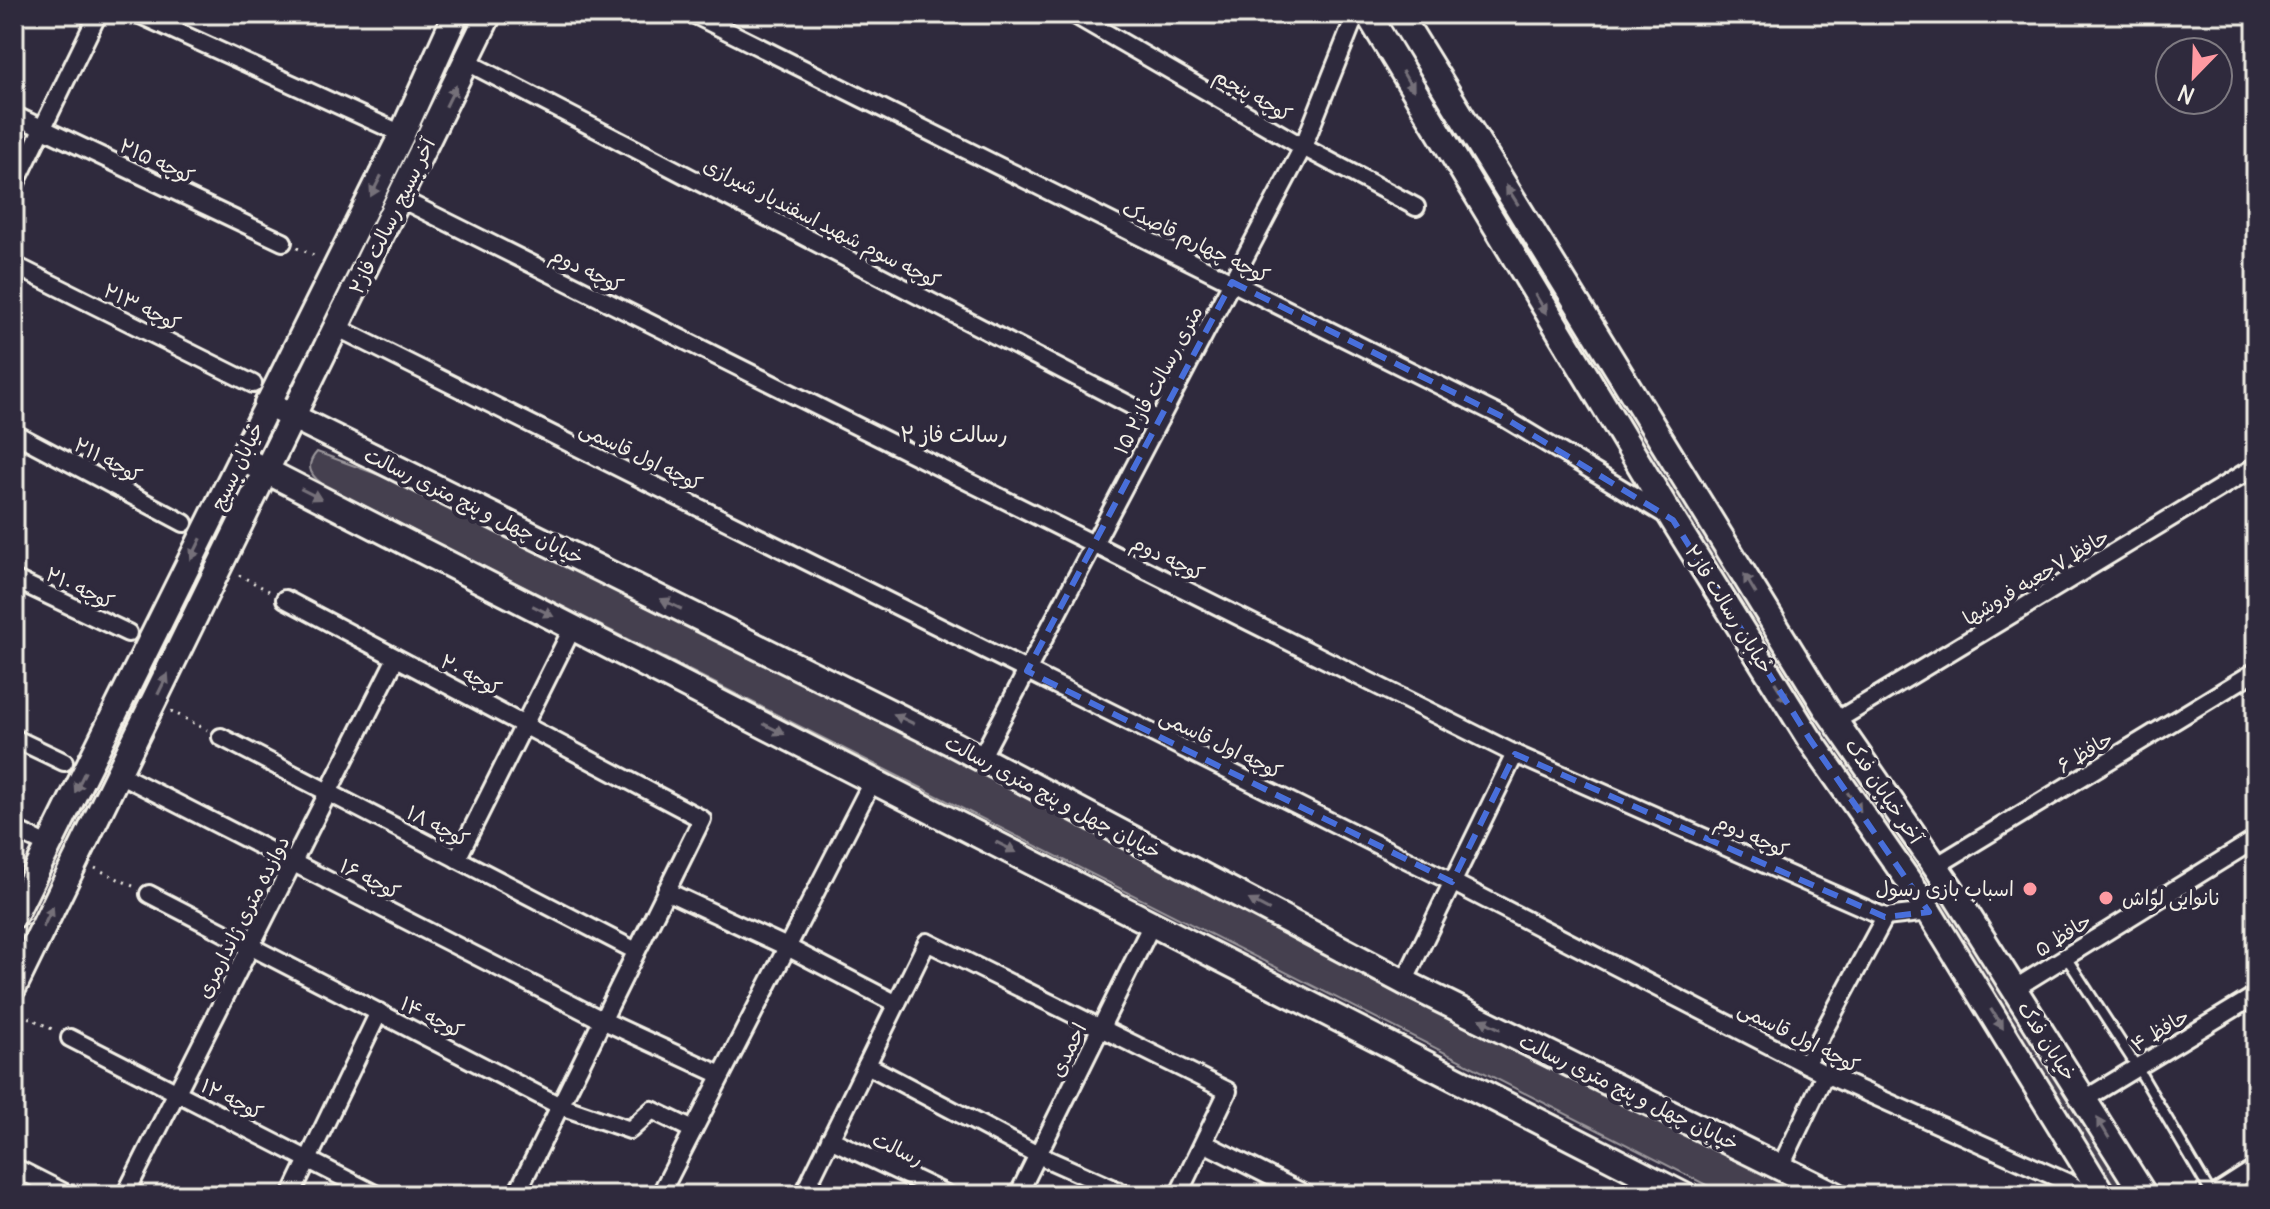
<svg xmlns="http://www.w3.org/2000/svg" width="2270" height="1209" font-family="Delius,'Playpen Sans Arabic',sans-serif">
	<rect width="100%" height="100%" fill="#2f2a3d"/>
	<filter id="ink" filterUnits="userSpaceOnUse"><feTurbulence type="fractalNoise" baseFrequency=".0125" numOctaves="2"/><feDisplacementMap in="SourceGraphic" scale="16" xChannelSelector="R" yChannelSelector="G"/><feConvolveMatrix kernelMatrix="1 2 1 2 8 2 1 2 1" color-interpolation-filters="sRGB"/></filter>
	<g filter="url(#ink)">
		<g fill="#454050" stroke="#9c989c" stroke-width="2">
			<polygon points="1375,14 1392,14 1822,713 1809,720"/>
			<path d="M 317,452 L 390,479 L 1120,841 L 1220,899 L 1807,1195 L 1726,1195 L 327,487 C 312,478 303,467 317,452 Z"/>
			<polygon points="1852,762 1960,921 2127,1195 2115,1195 1929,889 1851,778 1846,769"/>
		</g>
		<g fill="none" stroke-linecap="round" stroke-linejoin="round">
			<g stroke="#f4f1e8" stroke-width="14">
				<polyline id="lane" points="2066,957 2137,1067 2212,1195"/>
			</g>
			<g stroke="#f4f1e8" stroke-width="22">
				<g id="street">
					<polyline points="138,14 402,134"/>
					<polyline points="693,14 1503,417 1669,517"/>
					<polyline points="1073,14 1303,147 1416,207"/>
					<polyline points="467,62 1159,420"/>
					<polyline points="14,115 283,242"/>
					<polyline points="14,187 98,14"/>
					<polyline points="401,199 1515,754 1885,917 1929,912"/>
					<polyline points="14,265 253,384"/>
					<polyline points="338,328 1452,882 1825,1074 2069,1183 2086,1195"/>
					<polyline points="14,433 184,523"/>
					<polyline points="14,579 128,633"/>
					<polyline points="285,599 702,819 516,1195"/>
					<polyline points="1836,721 2256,466"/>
					<polyline points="221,737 636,951"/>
					<polyline points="14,738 64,762"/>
					<polyline points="981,758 1303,147 1356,14"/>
					<polyline points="119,774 602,1020 721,1075"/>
					<polyline points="14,829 49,846"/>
					<polyline points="457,859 573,627"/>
					<polyline points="1936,866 2256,671"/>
					<polyline points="666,891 787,947 897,1004"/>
					<polyline points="149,894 560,1106 630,1130 652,1110 693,1130"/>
					<polyline points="1404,982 1515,754"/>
					<polyline points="2014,989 2256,839"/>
					<polyline points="70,1038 377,1195"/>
					<polyline points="1806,1064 1885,917"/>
					<polyline points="867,1065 1038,1155 1128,1195"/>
					<polyline points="2085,1099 2256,995"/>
					<polyline points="830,1139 948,1195"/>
					<polyline points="1204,1143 1307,1195"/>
					<polyline points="1781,1166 1825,1074"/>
					<polyline points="14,1167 69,1195"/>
					<polyline points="125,1195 396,658"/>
					<polyline points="291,1195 379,1012"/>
					<polyline points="660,1195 873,780"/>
					<polyline points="803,1195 927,942 1228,1091 1178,1195"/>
					<polyline points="1018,1195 1153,922"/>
					<polyline points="2214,1195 2256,1168"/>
				</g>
			</g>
			<g stroke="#f4f1e8" stroke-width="30">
				<g id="secondary">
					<polyline points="1368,14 1673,520 1809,738 1920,897 2103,1195"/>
					<polyline points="1399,14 1826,708 1950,887 2144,1195"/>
					<polyline points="267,404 948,741 1404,982 1836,1195"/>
					<polyline points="241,458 1683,1195"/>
					<polyline points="14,916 402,134 456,14"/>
					<polyline points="14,987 489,14"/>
				</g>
			</g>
			<g stroke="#f4f1e8" stroke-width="3" stroke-dasharray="2 6" stroke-linecap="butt">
				<polyline points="297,248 316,256"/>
				<polyline points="239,575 271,592"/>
				<polyline points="171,711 207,730"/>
				<polyline points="95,868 135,887"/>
				<polyline points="14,1010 56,1031"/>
			</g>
			<use href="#lane" stroke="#2f2a3d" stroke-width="8"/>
			<use href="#street" stroke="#2f2a3d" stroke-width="16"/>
			<use href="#secondary" stroke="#2f2a3d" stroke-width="24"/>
		</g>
		<defs><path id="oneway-solid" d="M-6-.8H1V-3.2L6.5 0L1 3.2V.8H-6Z" transform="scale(2)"/></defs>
		<g fill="#747079">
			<use href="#oneway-solid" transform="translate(1408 81) rotate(59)"/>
			<use href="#oneway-solid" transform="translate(451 96) rotate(-64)"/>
			<use href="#oneway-solid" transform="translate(376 186) rotate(117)"/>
			<use href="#oneway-solid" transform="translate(1512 195) rotate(-122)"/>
			<use href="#oneway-solid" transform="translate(1541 304) rotate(59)"/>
			<use href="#oneway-solid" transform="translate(311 494) rotate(27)"/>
			<use href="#oneway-solid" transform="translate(196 549) rotate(116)"/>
			<use href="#oneway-solid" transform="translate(1750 584) rotate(-121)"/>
			<use href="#oneway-solid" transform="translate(671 604) rotate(-154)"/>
			<use href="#oneway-solid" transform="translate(543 611) rotate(27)"/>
			<use href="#oneway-solid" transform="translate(163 684) rotate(-64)"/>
			<use href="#oneway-solid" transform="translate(1781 692) rotate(58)"/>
			<use href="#oneway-solid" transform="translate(904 719) rotate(-154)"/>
			<use href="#oneway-solid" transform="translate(774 729) rotate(27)"/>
			<use href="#oneway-solid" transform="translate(80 782) rotate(116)"/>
			<use href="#oneway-solid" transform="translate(1854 802) rotate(55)"/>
			<use href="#oneway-solid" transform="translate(1006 847) rotate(27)"/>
			<use href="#oneway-solid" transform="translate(1259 905) rotate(-152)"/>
			<use href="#oneway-solid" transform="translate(48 917) rotate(-64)"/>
			<use href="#oneway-solid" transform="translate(1997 1019) rotate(58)"/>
			<use href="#oneway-solid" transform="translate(1490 1024) rotate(-154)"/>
			<use href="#oneway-solid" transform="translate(2103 1128) rotate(-121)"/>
		</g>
	</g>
	<path fill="none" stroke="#486fdb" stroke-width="6" stroke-dasharray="16 10" stroke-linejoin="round" d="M 1232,282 L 1503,417 L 1673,520 L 1809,738 L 1929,912 L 1885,917 L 1515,754 L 1452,882 L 1027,671 Z"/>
	<g fill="#ff9aa2" stroke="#2f2a3d" stroke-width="3">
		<circle cx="2030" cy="889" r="8"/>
		<circle cx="2106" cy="898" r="8"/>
	</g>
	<g text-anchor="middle" stroke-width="8" stroke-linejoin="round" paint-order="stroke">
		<g font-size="20" fill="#f4f1e8" stroke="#2f2a3d">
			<text transform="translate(1253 95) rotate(30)" y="7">کوچه پنجم</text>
			<text transform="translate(157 161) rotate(25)" y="7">کوچه ۲۱۵</text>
			<text transform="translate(392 216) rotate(-64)" y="7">آخر بسیج رسالت فاز۲</text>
			<text transform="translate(822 223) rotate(27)" y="7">کوچه سوم شهید اسفندیار شیرازی</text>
			<text transform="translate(1196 242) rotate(26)" y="7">کوچه چهارم قاصدک</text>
			<text transform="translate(587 270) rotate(26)" y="7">کوچه دوم</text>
			<text transform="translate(142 307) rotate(26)" y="7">کوچه ۲۱۳</text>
			<text transform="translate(1158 380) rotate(-62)" y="7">۱۵ متری رسالت فاز۲</text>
			<text transform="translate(641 456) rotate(26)" y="7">کوچه اول قاسمی</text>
			<text transform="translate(108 460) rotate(28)" y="7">کوچه ۲۱۱</text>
			<text transform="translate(237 466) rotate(-64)" y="7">خیابان بسیج</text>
			<text transform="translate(474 506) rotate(26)" y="7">خیابان چهل و پنج متری رسالت</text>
			<text transform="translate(1168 558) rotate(26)" y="7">کوچه دوم</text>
			<text transform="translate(2036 577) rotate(-31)" y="7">حافظ ۷جعبه فروشها</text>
			<text transform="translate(80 588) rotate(25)" y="7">۲۱۰ کوچه</text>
			<text transform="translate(1729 609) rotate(58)" y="7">خیابان رسالت فاز۲</text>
			<text transform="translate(471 675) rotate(28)" y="7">۲۰ کوچه</text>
			<text transform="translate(1221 744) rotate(26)" y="7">کوچه اول قاسمی</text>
			<text transform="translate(2085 752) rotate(-31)" y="7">حافظ ۶</text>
			<text transform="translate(1884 791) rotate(56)" y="7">آخر خیابان فدک</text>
			<text transform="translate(1053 797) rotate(28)" y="7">خیابان چهل و پنج متری رسالت</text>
			<text transform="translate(438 826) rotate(27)" y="7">۱۸ کوچه</text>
			<text transform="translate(1752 836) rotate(24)" y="7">کوچه دوم</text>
			<text transform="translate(370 879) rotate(27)" y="7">۱۶ کوچه</text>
			<text transform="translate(243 917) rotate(-63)" y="7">دوازده متری ژاندارمری</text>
			<text transform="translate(2063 935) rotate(-32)" y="7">حافظ ۵</text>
			<text transform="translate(430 1016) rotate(27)" y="7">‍‍ ۱۴ کوچه</text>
			<text transform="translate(2160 1030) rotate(-31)" y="7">حافظ ۴</text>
			<text transform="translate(1799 1037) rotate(27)" y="7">کوچه اول قاسمی</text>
			<text transform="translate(2047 1041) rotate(57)" y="7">خیابان فدک</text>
			<text transform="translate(1068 1050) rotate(-64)" y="7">احمدی</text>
			<text transform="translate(1629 1092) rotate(26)" y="7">خیابان چهل و پنج متری رسالت</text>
			<text transform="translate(232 1099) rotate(27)" y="7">۱۲ کوچه</text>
			<text transform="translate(898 1149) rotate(25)" y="7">رسالت</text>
		</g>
		<g font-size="20" fill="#f4f1e8" stroke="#2f2a3d" text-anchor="end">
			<text x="2014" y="896">اسباب بازی رسول</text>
			<text x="2122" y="905" text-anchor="start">نانوایی لواش</text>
		</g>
		<g font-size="22" fill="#f4f1e8" stroke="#2f2a3d">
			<text x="954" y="442">رسالت فاز ۲</text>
		</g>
	</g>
	<rect width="2270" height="1209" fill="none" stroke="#2f2a3d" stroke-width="48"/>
	<rect x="24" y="24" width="2222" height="1161" fill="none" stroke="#f4f1e8" stroke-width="3" filter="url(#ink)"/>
	<g transform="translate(2194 76) rotate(203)"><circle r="38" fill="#2f2a3d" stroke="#7e7a81" stroke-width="2"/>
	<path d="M0-6L14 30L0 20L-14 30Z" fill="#ff9aa2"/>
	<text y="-12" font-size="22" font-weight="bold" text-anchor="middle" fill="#f4f1e8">N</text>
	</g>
</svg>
